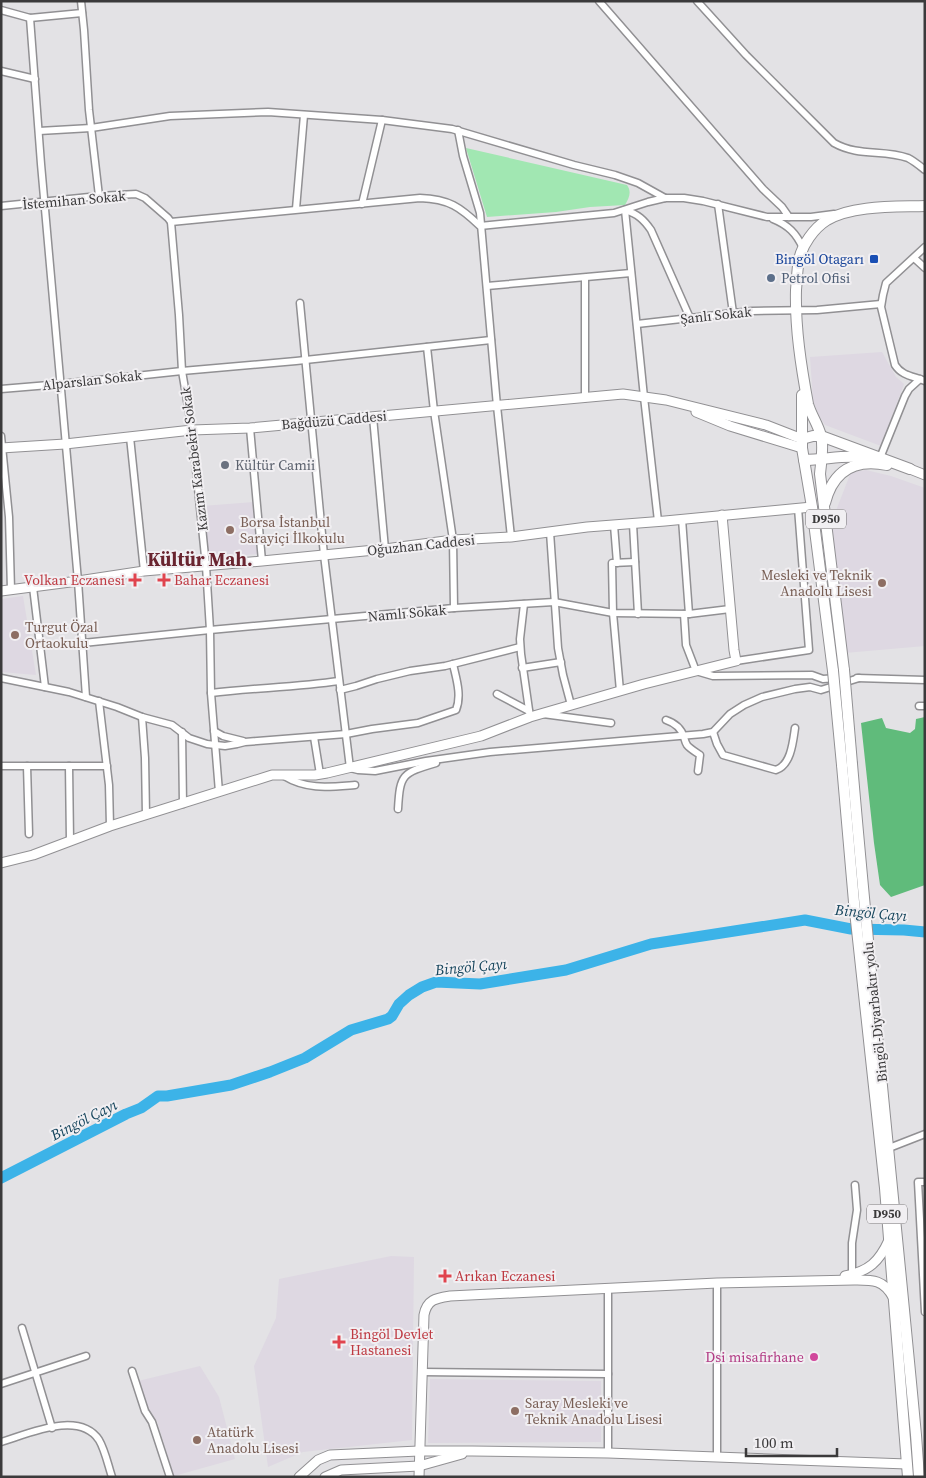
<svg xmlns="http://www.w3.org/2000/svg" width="926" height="1478" font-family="'Source Serif 4',serif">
	<rect width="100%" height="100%" fill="#e3e2e5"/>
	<g fill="#ded8e2">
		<polygon points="882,352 896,377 904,384 881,446 825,425 818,414 813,400 810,357"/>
		<polygon points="866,470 891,476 925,488 925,646 845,653 832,521 851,472"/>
		<polygon points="254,502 258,554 207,558 202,506"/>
		<polygon points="23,596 36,675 1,672 1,599"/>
		<polygon points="391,1256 414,1257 412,1440 303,1452 268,1467 254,1366 276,1318 279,1279"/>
		<polygon points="200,1366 219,1397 235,1459 174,1476 157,1421 148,1411 138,1381"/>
		<polygon points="430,1379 601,1381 601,1442 428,1443"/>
	</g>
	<path fill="#a1e7b2" d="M 466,148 L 627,185 C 632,192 629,198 625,205 L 590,207 L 556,212 L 487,217 Z"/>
	<polygon fill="#60bb7b" points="925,717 925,885 891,897 880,885 874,843 861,723 882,718 886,728 910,733 915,729 916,719"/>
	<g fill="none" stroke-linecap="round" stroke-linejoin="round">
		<polyline stroke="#3cb3e8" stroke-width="11" points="1,1178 126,1114 141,1108 158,1096 167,1096 231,1085 270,1072 305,1058 351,1030 388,1019 392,1016 399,1004 409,995 422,987 436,982 480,984 566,970 651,944 805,920 851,929 904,930 925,932"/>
		<g stroke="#919093" stroke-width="9">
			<g id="street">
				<polyline points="81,1 84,30 89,110 99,196"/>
				<polyline points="599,1 763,189 782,207 789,217"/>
				<path d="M 697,1 L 746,55 L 834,143 C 859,157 883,149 908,158 C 914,161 920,166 925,170"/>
				<polyline points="1,10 30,18 82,13"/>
				<polyline points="30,18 41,164 78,581 86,697"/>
				<polyline points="1,71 35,79"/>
				<polyline points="458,130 463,156 480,213 497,406 511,537"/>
				<polyline points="39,131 91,128 170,116 268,112 382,120 452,129 574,165 615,175 638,183 665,198"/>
				<polyline points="362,204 382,120"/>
				<polyline points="718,204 733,313"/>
				<polyline points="1,206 99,196 136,194 145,198 168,218 171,222 179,315 182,371 192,430 206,566 210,630 211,693 219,792"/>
				<polyline points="296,209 304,115"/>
				<path d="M 773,219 C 788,225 796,233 803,248"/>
				<path d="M 171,222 L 420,198 C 449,199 460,207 480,226 L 614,213 L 648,202 L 665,198 L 684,198 L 703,201 L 767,217 L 811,217 L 834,214"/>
				<path d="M 925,247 L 886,283 L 883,295 L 881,307 L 895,365 C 902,376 913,376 925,381"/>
				<polyline points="914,258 925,268"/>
				<polyline points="487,286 631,273"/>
				<polyline points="300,303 324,555 350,768 358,770 375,771 426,761 490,752 703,734 713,732 730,714 744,705 762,697 795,689 810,687 821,690 859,678"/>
				<polyline points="637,324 752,311 817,310 881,304"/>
				<polyline points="427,347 434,411 453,540 454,608"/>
				<polyline points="1,389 61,384 182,371 296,361 491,340"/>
				<polyline points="585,398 585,278"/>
				<polyline points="373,417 385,549"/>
				<polyline points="250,428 262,561"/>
				<polyline points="1,436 9,517 11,590"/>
				<polyline points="130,437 144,571"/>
				<polyline points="880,458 905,396 909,389 920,379"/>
				<polyline points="682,519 689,614"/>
				<path d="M 658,521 L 644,397 L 625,210 C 638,214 644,220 651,230 L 690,318"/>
				<polyline points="633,524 638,614"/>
				<polyline points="614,525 617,563"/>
				<polyline points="550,532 558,648 563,675 571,705"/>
				<polyline points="33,587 45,687"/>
				<polyline points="524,604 520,639 521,654 530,717"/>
				<polyline points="684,614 686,645 696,671 713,676 812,675 823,679 837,678"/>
				<polyline points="83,643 210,630 454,608 554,602 613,613 689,614 730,609"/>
				<polyline points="736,661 809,650 798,508"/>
				<polyline points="522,668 561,662"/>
				<path d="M 1,678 L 69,692 L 117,707 L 142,717 L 172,725 L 189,738 L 207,744 L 225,746 L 237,744 L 245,742 L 346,734 L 372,729 L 418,723 L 456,710 C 462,695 456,678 453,664"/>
				<polyline points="857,678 925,680"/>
				<polyline points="340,690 356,686 377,679 410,671 445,666 520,647"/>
				<polyline points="620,691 613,613 612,563 635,562"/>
				<path d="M 211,693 C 254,688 297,687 339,681"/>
				<polyline points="497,694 529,711"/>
				<polyline points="99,701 109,785 110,826"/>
				<polyline points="919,706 925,706"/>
				<polyline points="543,714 611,723"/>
				<polyline points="142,717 145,758 146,815"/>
				<path d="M 666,720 C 675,723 681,728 684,737 C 685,740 685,742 687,745 C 690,749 696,752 700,755 L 698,771"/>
				<polyline points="214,731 223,736 243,741"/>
				<polyline points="182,732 183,804"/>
				<path d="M 713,732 L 717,744 L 723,755 L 776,770 C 791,765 793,742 795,728"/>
				<polyline points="314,737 320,774"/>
				<polyline points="1,766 107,766"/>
				<polyline points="27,766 29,834"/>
				<polyline points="69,766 70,841"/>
				<path d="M 284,776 C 307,790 329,787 355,785"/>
				<path d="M 398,809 C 400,774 402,773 436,763"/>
				<polyline points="889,1148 925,1134"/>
				<polyline points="925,1182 918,1182 925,1312"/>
				<polyline points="852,1275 852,1243 857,1210 855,1185"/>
				<polyline points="22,1328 52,1428"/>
				<polyline points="132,1371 145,1411 152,1422 170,1477"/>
				<polyline points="422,1372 608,1374"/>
				<polyline points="1,1384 86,1356"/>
				<path d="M 1,1442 C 28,1434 79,1410 99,1440 C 105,1450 108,1465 112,1477"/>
				<polyline points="608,1453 608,1289"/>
				<polyline points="717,1457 717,1283"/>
			</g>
		</g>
		<g stroke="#919093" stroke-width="11">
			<g id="secondary">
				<polyline points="696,412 730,426 802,448"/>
				<polyline points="1,448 65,444 192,430 250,428 623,394 666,400 766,425 802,439"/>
				<polyline points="910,469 925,475"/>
				<polyline points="1,591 78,581 144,571 262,561 385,549 453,540 511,537 587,527 665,521 812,507"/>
				<polyline points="1,863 33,855 110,826 272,775 315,775 327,773 481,736 530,717 644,684 736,661 734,650 722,515"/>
				<path d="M 845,1276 C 869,1271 879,1262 889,1240"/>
				<polyline points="299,1477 318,1460 330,1455 419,1451 472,1451 608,1453 907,1464"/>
				<polyline points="325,1477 341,1470 419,1466 462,1454"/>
				<path d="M 419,1477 L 424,1315 C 427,1299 437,1298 450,1296 L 717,1283 L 854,1280 C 872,1280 883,1279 893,1297"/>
			</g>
		</g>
		<g stroke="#919093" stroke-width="12">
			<g id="primary">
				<polyline points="802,395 802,448 812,507 833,671"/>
				<polyline points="802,439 813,436 821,436 910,469"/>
				<path d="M 804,460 C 826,460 846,454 868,458"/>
				<path d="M 825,503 C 833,471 854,458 887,465"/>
				<path d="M 844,670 L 820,474 C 821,462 824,447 821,436 C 818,424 811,415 808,404 C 801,366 795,328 796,290 C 797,280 797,269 799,260 C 802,245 814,228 827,220 C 853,205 895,207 925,206"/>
				<path d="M 852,764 C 871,987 895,1211 916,1435 L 919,1477"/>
				<polyline points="842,765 854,902 885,1188 908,1477"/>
			</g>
		</g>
		<use href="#street" stroke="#fff" stroke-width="6"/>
		<use href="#secondary" stroke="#fff" stroke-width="9"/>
		<use href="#primary" stroke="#fff" stroke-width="10"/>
		<g stroke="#919093" stroke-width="12" stroke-linecap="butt">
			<g id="primary-bridge">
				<polyline points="844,670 852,764"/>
				<polyline points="833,671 842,765"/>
			</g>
		</g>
		<use href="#primary-bridge" stroke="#fff" stroke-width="10"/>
	</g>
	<rect fill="#1a4fb4" stroke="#f1eff2" stroke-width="2" x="869" y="254" width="10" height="10" rx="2.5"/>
	<circle fill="#5c6f8a" stroke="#f1eff2" stroke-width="2" cx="771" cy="278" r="5"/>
	<circle fill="#6b7280" stroke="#f1eff2" stroke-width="2" cx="225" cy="465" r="5"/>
	<g fill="#8d6e63" stroke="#f1eff2" stroke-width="2">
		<circle cx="230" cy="530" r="5"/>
		<circle cx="882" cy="583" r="5"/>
		<circle cx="15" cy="635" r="5"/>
		<circle cx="515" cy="1411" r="5"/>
		<circle cx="197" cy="1440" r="5"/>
	</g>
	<g fill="#e0444e" stroke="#f1eff2" stroke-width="2">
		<path d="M132.5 572.5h5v5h5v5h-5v5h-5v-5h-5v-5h5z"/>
		<path d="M161.5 572.5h5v5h5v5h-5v5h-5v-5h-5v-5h5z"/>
		<path d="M442.5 1268.5h5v5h5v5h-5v5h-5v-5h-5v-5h5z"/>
		<path d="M336.5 1334.5h5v5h5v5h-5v5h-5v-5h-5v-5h5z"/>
	</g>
	<circle fill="#d1479c" stroke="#f1eff2" stroke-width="2" cx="814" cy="1357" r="5"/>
	<g text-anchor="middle" stroke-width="4" stroke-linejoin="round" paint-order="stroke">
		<g fill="#f1eff2" stroke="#727072" stroke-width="1">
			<rect x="806" y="509.5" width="40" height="19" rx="4"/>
			<rect x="867" y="1204.5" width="40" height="19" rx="4"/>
		</g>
		<g font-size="12" font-weight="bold" fill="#3b3a3b">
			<text x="826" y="523">D950</text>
			<text x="887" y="1218">D950</text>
		</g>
		<g font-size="14" fill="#3b3a3b" stroke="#f1eff2">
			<text transform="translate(74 200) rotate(-5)" y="5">İstemihan Sokak</text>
			<text transform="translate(716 315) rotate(-6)" y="5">Şanlı Sokak</text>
			<text transform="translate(92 380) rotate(-6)" y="5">Alparslan Sokak</text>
			<text transform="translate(334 420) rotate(-5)" y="5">Bağdüzü Caddesi</text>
			<text transform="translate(194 459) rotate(-97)" y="5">Kazım Karabekir Sokak</text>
			<text transform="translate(421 545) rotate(-6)" y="5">Oğuzhan Caddesi</text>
			<text transform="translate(407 613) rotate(-5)" y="5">Namlı Sokak</text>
			<text transform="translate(875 1012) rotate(-96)" y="5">Bingöl-Diyarbakır yolu</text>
		</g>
		<g font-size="14" fill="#164399" stroke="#f1eff2" text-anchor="end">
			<text x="864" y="264">Bingöl Otagarı</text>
		</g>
		<g font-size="14" fill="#4e5e75" stroke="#f1eff2" text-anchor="start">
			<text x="781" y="283">Petrol Ofisi</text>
		</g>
		<g font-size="14" fill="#5b616d" stroke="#f1eff2" text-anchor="start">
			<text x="235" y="470">Kültür Camii</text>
		</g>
		<g font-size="14" fill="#785e54" stroke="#f1eff2" text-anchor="start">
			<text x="240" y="527">Borsa İstanbul<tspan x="240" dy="16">Sarayiçi İlkokulu</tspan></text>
			<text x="872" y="580" text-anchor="end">Mesleki ve Teknik<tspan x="872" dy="16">Anadolu Lisesi</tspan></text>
			<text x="25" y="632">Turgut Özal<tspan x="25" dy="16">Ortaokulu</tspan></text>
			<text x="525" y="1408">Saray Mesleki ve<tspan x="525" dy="16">Teknik Anadolu Lisesi</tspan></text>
			<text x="207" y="1437">Atatürk<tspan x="207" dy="16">Anadolu Lisesi</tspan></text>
		</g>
		<g font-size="14" fill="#be3a42" stroke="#f1eff2" text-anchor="start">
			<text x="125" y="585" text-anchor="end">Volkan Eczanesi</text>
			<text x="174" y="585">Bahar Eczanesi</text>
			<text x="455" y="1281">Arıkan Eczanesi</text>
			<text x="350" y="1339">Bingöl Devlet<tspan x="350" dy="16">Hastanesi</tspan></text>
		</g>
		<g font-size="14" fill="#b23c85" stroke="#f1eff2" text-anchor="end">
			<text x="804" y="1362">Dsi misafirhane</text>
		</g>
		<g font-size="15" font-style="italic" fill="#17465d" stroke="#f1eff2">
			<text transform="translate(871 913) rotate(5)" y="5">Bingöl Çayı</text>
			<text transform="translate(471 967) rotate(-5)" y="5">Bingöl Çayı</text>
			<text transform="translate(84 1120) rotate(-27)" y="5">Bingöl Çayı</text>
		</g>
		<g font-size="19" font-weight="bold" fill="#69242f" stroke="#f1eff2">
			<text x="200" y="566">Kültür Mah.</text>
		</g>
	</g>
	<rect width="926" height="1478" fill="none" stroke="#3b3a3b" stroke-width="5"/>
	<path d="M746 1448v8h91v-8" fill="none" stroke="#3b3a3b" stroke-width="2.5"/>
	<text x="754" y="1448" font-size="15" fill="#3b3a3b" stroke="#f1eff2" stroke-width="4" paint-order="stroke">100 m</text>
</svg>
